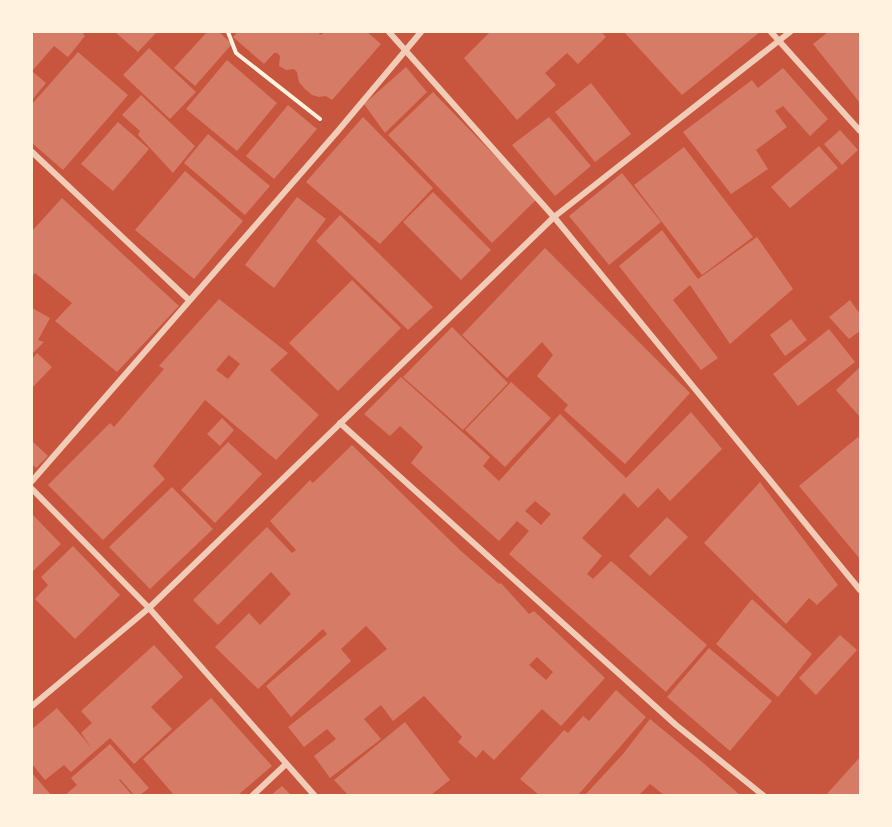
<svg xmlns="http://www.w3.org/2000/svg" width="892" height="827" font-family="'Source Sans 3',sans-serif">
	<rect width="100%" height="100%" fill="#c8553d"/>
	<g fill="#d67c66" fill-rule="evenodd">
		<polygon points="32,32 85,32 83,34 85,36 68,57 54,46 32,71 46,83 32,100"/>
		<polygon points="115,32 157,32 138,52"/>
		<polygon points="207,32 219,32 232,44 195,86 174,68"/>
		<polygon points="238,32 317,32 321,35 324,32 367,32 381,44 332,100 326,96 319,97 312,95 304,88 299,82 297,72 294,69 286,70 279,66 280,56 277,53 274,53 264,64 233,37"/>
		<polygon points="490,32 601,32 606,37 578,64 567,53 545,73 556,85 517,120 464,58"/>
		<polygon points="624,32 760,32 682,95"/>
		<polygon points="828,32 860,32 860,103 813,44"/>
		<polygon points="149,48 196,92 170,119 123,75"/>
		<polygon points="78,52 128,95 63,170 32,143 32,104"/>
		<polygon points="227,60 277,103 237,151 186,109"/>
		<polygon points="406,67 427,92 385,133 364,104"/>
		<polygon points="783,68 828,119 810,136 783,106 775,111 787,127 756,150 768,169 731,194 683,132 752,80 758,88"/>
		<polygon points="591,83 631,134 595,162 555,112"/>
		<polygon points="433,92 537,199 492,243 388,135"/>
		<polygon points="141,95 195,146 173,173 138,135 140,131 122,115"/>
		<polygon points="288,105 317,129 274,179 246,156"/>
		<polygon points="363,117 433,188 380,244 306,182"/>
		<polygon points="549,117 591,166 555,196 512,145"/>
		<polygon points="118,122 149,149 113,191 81,164"/>
		<polygon points="840,130 858,150 842,165 824,144"/>
		<polygon points="208,134 270,186 245,215 184,163"/>
		<polygon points="819,146 838,168 790,208 771,187"/>
		<polygon points="684,147 753,237 702,275 634,185"/>
		<polygon points="185,171 243,221 194,279 135,230"/>
		<polygon points="622,173 661,222 609,265 569,216"/>
		<polygon points="433,192 491,250 461,280 403,222"/>
		<polygon points="297,197 326,219 274,288 245,265"/>
		<polygon points="62,198 179,306 117,372 55,321 72,303 35,273 32,276 32,231"/>
		<polygon points="340,215 433,307 408,330 316,241"/>
		<polygon points="662,230 698,279 757,237 793,289 730,344 690,285 673,300 718,358 701,370 619,266"/>
		<polygon points="545,248 690,393 625,464 564,410 568,405 537,376 553,355 542,342 507,378 462,335"/>
		<polygon points="352,280 401,328 338,391 289,343"/>
		<path d="M 219,299 L 288,353 L 270,370 L 319,415 L 276,460 L 205,400 L 153,466 L 165,479 L 103,540 L 48,485 L 110,423 L 114,427 L 164,369 L 159,366 ZM 229,355 L 240,364 L 228,379 L 216,370 Z"/>
		<polygon points="850,300 860,314 860,331 849,339 829,317"/>
		<polygon points="32,308 50,318 38,340 44,342 32,354"/>
		<polygon points="791,319 807,340 785,356 770,335"/>
		<polygon points="452,327 508,383 463,430 403,377"/>
		<polygon points="829,329 855,362 798,406 773,374"/>
		<polygon points="37,353 52,367 32,388 32,359"/>
		<polygon points="860,367 860,417 836,390"/>
		<path d="M 401,377 L 490,457 L 483,466 L 499,481 L 560,414 L 626,478 L 691,412 L 722,449 L 670,501 L 658,488 L 638,508 L 624,493 L 582,538 L 602,556 L 587,574 L 593,579 L 611,561 L 707,645 L 666,692 L 509,554 L 529,531 L 517,521 L 499,541 L 411,463 L 423,447 L 400,426 L 390,436 L 364,414 ZM 535,501 L 551,514 L 541,525 L 525,511 Z"/>
		<polygon points="511,382 551,418 505,467 465,430"/>
		<polygon points="222,418 234,430 220,446 207,434"/>
		<polygon points="858,437 860,440 860,559 799,486"/>
		<polygon points="32,441 48,456 36,468 32,464"/>
		<polygon points="228,442 262,474 215,523 181,490"/>
		<path d="M 352,445 L 461,551 L 499,584 L 501,583 L 529,614 L 534,611 L 605,678 L 561,726 L 542,709 L 494,760 L 483,750 L 476,758 L 458,742 L 462,737 L 424,696 L 393,721 L 381,705 L 364,719 L 381,739 L 330,778 L 314,756 L 336,739 L 327,729 L 304,747 L 288,727 L 387,649 L 376,636 L 366,626 L 341,649 L 351,661 L 291,717 L 266,686 L 327,634 L 323,629 L 258,689 L 215,647 L 249,613 L 260,625 L 291,594 L 271,572 L 218,625 L 193,600 L 267,527 L 292,553 L 296,550 L 270,521 L 310,480 L 313,483 ZM 537,657 L 553,672 L 546,680 L 529,665 Z"/>
		<polygon points="760,482 838,585 817,605 809,598 786,624 704,543"/>
		<polygon points="172,487 213,529 150,589 109,547"/>
		<polygon points="32,514 61,544 32,572"/>
		<polygon points="667,517 688,537 650,576 629,556"/>
		<polygon points="73,546 120,595 75,639 35,599 48,585 41,577"/>
		<polygon points="752,599 812,654 778,697 716,644"/>
		<polygon points="840,635 857,650 816,695 799,678"/>
		<polygon points="154,645 183,677 151,707 172,729 134,764 110,738 71,772 64,765 45,780 32,764 32,729 57,708 91,747 81,733 92,723 81,711"/>
		<polygon points="709,648 772,701 730,751 667,697"/>
		<polygon points="616,690 646,717 578,795 539,795 520,779 564,730 568,733 583,716 589,721"/>
		<polygon points="211,698 272,766 238,795 174,795 143,759"/>
		<polygon points="650,719 701,761 740,795 664,795 650,784 639,795 585,795 623,754"/>
		<polygon points="405,722 450,780 431,795 348,795 334,780"/>
		<polygon points="110,744 149,788 140,795 134,795 120,779 119,780 132,795 65,795 77,785 71,778"/>
		<polygon points="860,757 860,795 826,795"/>
		<polygon points="32,773 51,795 32,795"/>
		<polygon points="282,786 291,795 271,795"/>
	</g>
	<g fill="none" stroke-linecap="round" stroke-linejoin="round">
		<polyline stroke="#fff3e0" stroke-width="4" points="228,32 236,53 320,119"/>
		<g stroke="#f1ccb7" stroke-width="6">
			<polyline points="389,32 554,217 860,590"/>
			<polyline points="771,32 860,131"/>
			<polyline points="32,152 189,300"/>
			<polyline points="340,423 676,725 764,796"/>
			<polyline points="32,481 337,132 421,32"/>
			<polyline points="32,489 149,608 315,796"/>
			<polyline points="32,706 149,608 554,217 790,32"/>
			<polyline points="252,796 286,764"/>
		</g>
	</g>
	<rect width="892" height="827" fill="none" stroke="#fff3e0" stroke-width="66"/>
</svg>
